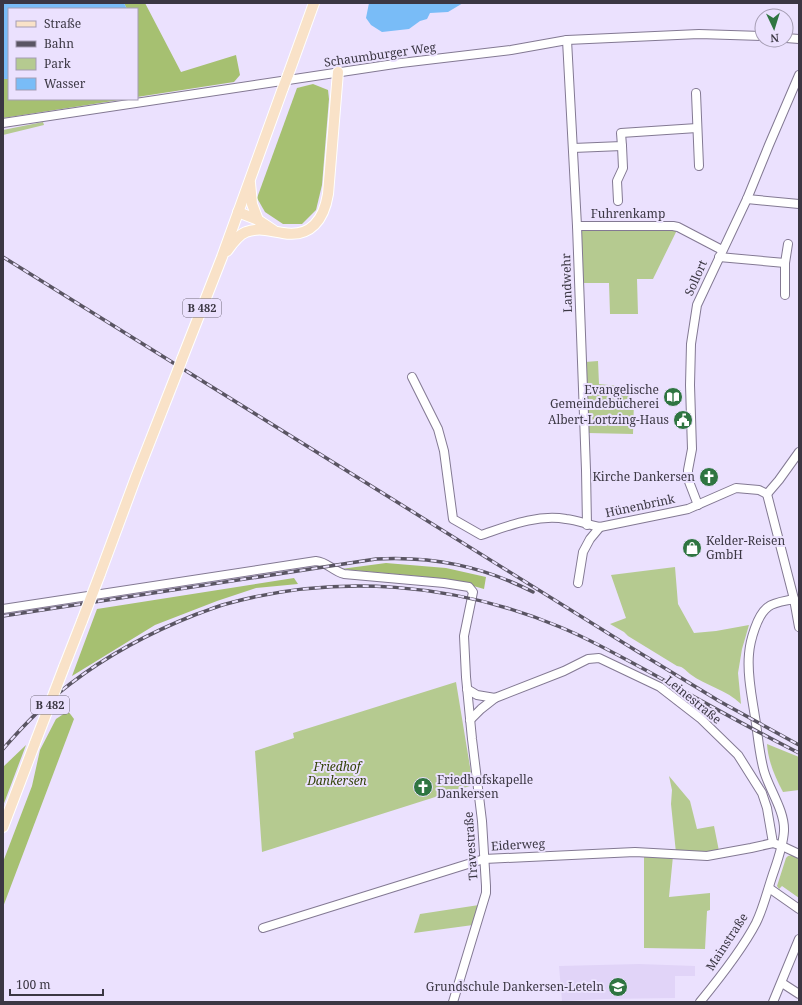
<svg xmlns="http://www.w3.org/2000/svg" width="802" height="1005" font-family="'Noto Serif',serif">
	<rect width="100%" height="100%" fill="#ebe1fe"/>
	<polygon fill="#e1d4f8" points="639,964 695,966 695,976 675,976 675,998 606,999 562,1001 559,966"/>
	<g fill="#b5ca90">
		<polygon points="43,122 44,125 3,135 3,130"/>
		<polygon points="583,228 670,228 677,230 653,279 637,279 638,314 610,314 609,283 581,283 580,232"/>
		<polygon points="598,361 599,384 628,387 629,398 634,401 633,434 588,433 585,362"/>
		<path d="M 675,567 L 678,604 L 694,633 L 716,631 L 749,625 L 742,649 L 738,673 L 741,704 C 727,690 706,686 690,674 C 685,670 684,667 677,666 L 628,636 L 624,632 L 610,624 L 626,618 L 611,575 Z"/>
		<polygon points="456,682 473,785 262,852 255,751 294,738 293,733"/>
		<path d="M 767,744 L 799,757 L 799,790 L 783,792 C 775,777 768,761 767,744 Z"/>
		<polygon points="669,776 690,801 697,829 714,826 719,851 703,854 676,853 671,804 672,790"/>
		<polygon points="644,854 673,856 669,897 710,893 710,910 707,911 705,949 644,948"/>
		<polygon points="792,855 799,859 799,898 782,886 779,889 777,886 786,858 788,856"/>
		<polygon points="479,905 473,925 414,933 420,914"/>
	</g>
	<g fill="#a6c071">
		<polygon points="124,3 145,3 181,72 236,55 240,75 234,82 137,97 137,9 127,9"/>
		<polygon points="3,79 9,79 9,99 126,99 3,118"/>
		<polygon points="313,84 328,90 329,99 322,185 316,210 302,224 283,224 265,212 257,198 297,88"/>
		<polygon points="386,563 446,568 486,577 484,589 449,579 341,569"/>
		<polygon points="294,578 298,584 256,588 217,601 155,625 72,676 97,609"/>
		<polygon points="68,711 74,719 3,907 3,862 32,786 40,750 56,719"/>
		<polygon points="26,745 3,806 3,767"/>
	</g>
	<g fill="#79bcf7">
		<polygon points="3,3 124,3 127,9 9,9 9,79 3,79"/>
		<polygon points="369,3 463,3 448,12 430,13 427,19 420,21 409,29 382,32 371,25 366,18"/>
	</g>
	<g fill="none" stroke-linecap="round" stroke-linejoin="round">
		<g stroke="#837993" stroke-width="10">
			<g id="minor">
				<polyline points="786,38 799,39"/>
				<polyline points="567,40 577,226 586,470 587,525"/>
				<polyline points="696,93 699,166"/>
				<polyline points="3,123 401,63 511,50 567,40 699,34 762,36"/>
				<polyline points="573,148 622,146 621,133 697,128"/>
				<polyline points="747,199 799,204"/>
				<polyline points="618,201 617,181 623,168 622,146"/>
				<polyline points="577,226 673,226 678,227 722,250"/>
				<polyline points="719,257 785,263"/>
				<polyline points="785,295 785,263 788,244"/>
				<path d="M 412,377 L 438,429 L 444,451 L 453,519 L 481,535 C 508,526 537,514 566,519 C 578,520 588,525 600,527 L 688,509 L 736,488 L 759,490 L 767,494"/>
				<polyline points="767,494 794,599 799,627"/>
				<polyline points="767,494 779,480 799,452"/>
				<polyline points="698,505 688,479 688,470 692,449 690,385 691,344 697,305 747,199 769,145 799,75"/>
				<polyline points="578,583 583,552 590,539 600,527"/>
				<path d="M 3,609 L 316,561 C 327,562 333,571 344,574 L 444,583 L 469,587 L 473,592 L 464,636 L 466,677 L 472,739 L 482,821 L 486,886 L 486,893 L 453,1002"/>
				<polyline points="467,689 477,695 495,698 564,671 588,659 599,658 660,687 700,718 738,755 762,793 767,808 773,843"/>
				<polyline points="470,720 481,709 495,698"/>
				<polyline points="769,888 799,909"/>
				<polyline points="263,928 484,859 635,852 707,856 751,848 773,843 782,846 799,854"/>
				<polyline points="782,983 799,994"/>
				<path d="M 700,1002 C 718,980 743,948 756,923 C 763,909 767,892 772,877 C 777,862 783,847 784,831 C 785,811 769,789 764,771 C 759,753 758,735 755,717 C 752,697 747,675 749,654 C 750,641 757,615 768,607 C 774,602 786,601 794,599"/>
				<polyline points="773,1002 799,939"/>
			</g>
		</g>
		<g stroke="#fff" stroke-width="12">
			<g id="major">
				<polyline points="288,75 314,3"/>
				<polyline points="250,183 252,204 258,220"/>
				<polyline points="238,212 258,220 273,230"/>
				<path d="M 227,251 C 232,244 238,235 246,232 C 258,227 272,231 283,233 C 311,238 324,219 328,194 L 338,72"/>
				<polyline points="182,359 222,257 283,88"/>
				<polyline points="100,574 136,477 178,370"/>
				<polyline points="64,667 82,621"/>
				<polyline points="3,827 35,743"/>
			</g>
		</g>
		<use href="#minor" stroke="#fff" stroke-width="8"/>
		<use href="#major" stroke="#f9e2c8" stroke-width="10"/>
		<g stroke="#5a5563" stroke-width="3.5">
			<g id="rail">
				<polyline points="3,257 635,650 719,701 799,745"/>
				<path d="M 3,616 L 376,559 C 433,556 482,566 533,592"/>
				<path d="M 3,749 C 23,726 45,703 70,684 C 109,654 151,632 197,614 C 207,611 217,606 226,604 C 337,573 455,583 560,627 C 592,640 621,657 651,673 C 700,700 749,728 799,753"/>
			</g>
		</g>
		<use href="#rail" stroke="#ebe1fe" stroke-width="2" stroke-dasharray="6" stroke-linecap="butt"/>
		<g stroke="#fff" stroke-width="12" stroke-linecap="butt">
			<g id="major-bridge">
				<polyline points="283,88 288,75"/>
				<polyline points="178,370 182,359"/>
				<polyline points="82,621 100,574"/>
				<polyline points="35,743 64,667"/>
			</g>
		</g>
		<use href="#major-bridge" stroke="#f9e2c8" stroke-width="10"/>
	</g>
	<defs>
		<g id="library-disc" transform="scale(1)"><circle r="9.5" fill="#2f7541" stroke="#ebe1fe"/><path d="M-6-4Q-3-5.5-.7-3.5V5Q-3 3-6 4ZM6-4Q3-5.5 .7-3.5V5Q3 3 6 4Z" fill="#fff"/></g>
		<g id="civic-disc" transform="scale(1)"><circle r="9.5" fill="#2f7541" stroke="#ebe1fe"/><path d="M-.6-6.5H3V-4.5H.6V-3L4-1V1h2V6H-6V1h2V-1L-.6-3ZM-1.2 2.5V6h2.4V2.5Z" fill="#fff"/></g>
		<g id="church-disc" transform="scale(1)"><circle r="9.5" fill="#2f7541" stroke="#ebe1fe"/><path d="M-1.2-6h2.4v3.5h3.3v2.4h-3.3V6h-2.4V-.1h-3.3v-2.4h3.3Z" fill="#fff"/></g>
		<g id="shop-disc" transform="scale(1)"><circle r="9.5" fill="#2f7541" stroke="#ebe1fe"/><path d="M-5-2.5h2.3a2.7 3.5 0 0 1 5.4 0H5L5.5 6h-11ZM-1.5-2.5h3a1.5 2.3 0 0 0-3 0Z" fill="#fff"/></g>
		<g id="school-disc" transform="scale(1)"><circle r="9.5" fill="#2f7541" stroke="#ebe1fe"/><path d="M0-5L7-2L0 1L-7-2ZM-4 1L0 2.5L4 1V4Q0 6-4 4Z" fill="#fff"/></g>
	</defs>
	<g fill-rule="evenodd">
		<use href="#library-disc" x="673" y="397"/>
		<use href="#civic-disc" x="683" y="420"/>
		<use href="#church-disc" x="709" y="477"/>
		<use href="#shop-disc" x="692" y="548"/>
		<use href="#church-disc" x="423" y="787"/>
		<use href="#school-disc" x="618" y="987"/>
	</g>
	<g text-anchor="middle" stroke-width="4" stroke-linejoin="round" paint-order="stroke">
		<g fill="#ebe1fe" stroke="#706a7b" stroke-width="1">
			<rect x="183" y="299" width="38" height="18" rx="3"/>
			<rect x="31" y="696" width="38" height="18" rx="3"/>
		</g>
		<g font-size="11" font-weight="bold" fill="#3b3743">
			<text x="202" y="312">B 482</text>
			<text x="50" y="709">B 482</text>
		</g>
		<g font-size="12" fill="#3b3743" stroke="#ebe1fe">
			<text transform="translate(380 55) rotate(-8)" y="4">Schaumburger Weg</text>
			<text x="628" y="218">Fuhrenkamp</text>
			<text transform="translate(696 278) rotate(-66)" y="4">Sollort</text>
			<text transform="translate(567 283) rotate(-92)" y="4">Landwehr</text>
			<text transform="translate(640 506) rotate(-12)" y="4">Hünenbrink</text>
			<text transform="translate(693 700) rotate(39)" y="4">Leinestraße</text>
			<text transform="translate(518 845) rotate(-3)" y="4">Eiderweg</text>
			<text transform="translate(471 846) rotate(-94)" y="4">Travestraße</text>
			<text transform="translate(727 942) rotate(-57)" y="4">Mainstraße</text>
		</g>
		<g font-size="12" fill="#3b3743" stroke="#ebe1fe" text-anchor="end">
			<text x="659" y="394">Evangelische<tspan x="659" dy="14">Gemeindebücherei</tspan></text>
			<text x="669" y="424">Albert-Lortzing-Haus</text>
			<text x="695" y="481">Kirche Dankersen</text>
			<text x="706" y="545" text-anchor="start">Kelder-Reisen<tspan x="706" dy="14">GmbH</tspan></text>
			<text x="437" y="784" text-anchor="start">Friedhofskapelle<tspan x="437" dy="14">Dankersen</tspan></text>
			<text x="604" y="991">Grundschule Dankersen-Leteln</text>
		</g>
		<g font-size="12" font-style="italic" fill="#324206" stroke="#ebe1fe">
			<text x="337" y="771">Friedhof<tspan x="337" dy="14">Dankersen</tspan></text>
		</g>
	</g>
	<rect width="802" height="1005" fill="none" stroke="#3b3743" stroke-width="8"/>
	<rect x="8" y="8" width="130" height="92" fill="#ebe1fe" stroke="#a59db3"/>
	<rect x="16" y="21" width="20" height="6" fill="#f9e2c8" stroke="#a59db3"/>
	<text x="44" y="28" font-size="12" fill="#3b3743">Straße</text>
	<rect x="16" y="41" width="20" height="6" fill="#5a5563" stroke="#a59db3"/>
	<text x="44" y="48" font-size="12" fill="#3b3743">Bahn</text>
	<rect x="16" y="58" width="20" height="12" fill="#b5ca90" stroke="#a59db3"/>
	<text x="44" y="68" font-size="12" fill="#3b3743">Park</text>
	<rect x="16" y="78" width="20" height="12" fill="#79bcf7" stroke="#a59db3"/>
	<text x="44" y="88" font-size="12" fill="#3b3743">Wasser</text>
	<g transform="translate(774 28) rotate(176)"><circle r="19" fill="#ebe1fe" stroke="#a59db3"/>
	<path d="M0-3L7 15L0 10L-7 15Z" fill="#2f7541"/>
	<text y="-6" font-size="11" font-weight="bold" text-anchor="middle" fill="#3b3743">N</text>
	</g>
	<path d="M10 989v6h93v-6" fill="none" stroke="#3b3743" stroke-width="2"/>
	<text x="16" y="989" font-size="12" fill="#3b3743" stroke="#ebe1fe" stroke-width="3" paint-order="stroke">100 m</text>
</svg>
